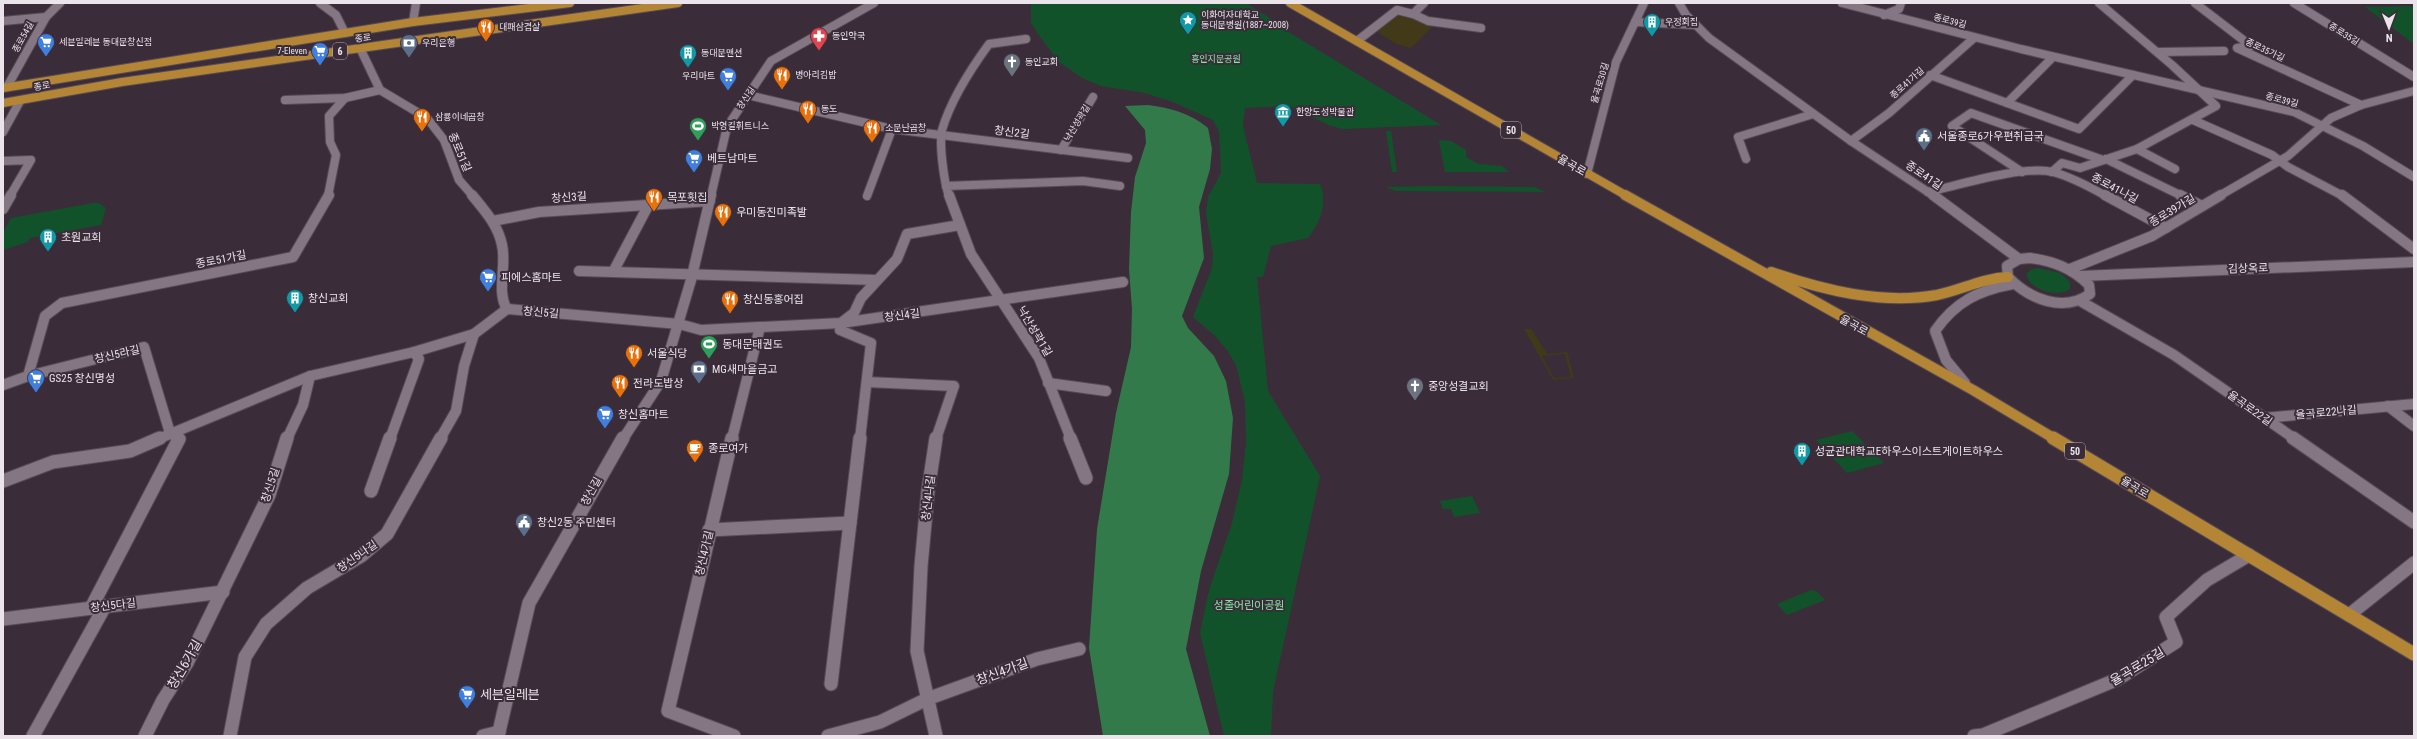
<svg xmlns="http://www.w3.org/2000/svg" width="2417" height="739" font-family="'Roboto Condensed','Noto Sans KR',sans-serif">
	<rect width="100%" height="100%" fill="#3a2d39"/>
	<g fill="#12522b">
		<path d="M 1031,3 L 1246,3 L 1279,24 L 1277,25 L 1441,125 L 1343,129 L 1331,126 L 1289,106 L 1245,108 L 1243,126 L 1257,183 L 1320,184 C 1328,203 1320,223 1308,238 L 1271,246 L 1263,277 L 1257,277 L 1268,391 L 1320,476 L 1273,692 L 1271,736 L 1224,736 L 1200,633 L 1209,590 L 1232,523 L 1242,480 L 1246,442 L 1245,402 L 1236,365 L 1227,350 L 1214,335 L 1193,317 L 1212,268 L 1213,254 L 1206,214 L 1208,197 L 1221,173 L 1219,131 L 1213,120 L 1173,102 L 1145,93 L 1101,86 L 1082,78 L 1059,62 L 1038,34 L 1031,23 Z"/>
		<polygon points="2414,6 2414,44 2365,7"/>
		<polygon points="1386,131 1391,131 1397,172 1392,172"/>
		<polygon points="1439,140 1451,141 1466,150 1466,157 1478,164 1502,166 1509,172 1445,172"/>
		<polygon points="1436,186 1535,187 1545,192 1396,191 1386,187"/>
		<polygon points="93,203 99,203 106,208 101,225 30,238 28,242 3,250 3,233 11,218"/>
		<path d="M 2038,268 L 2060,273 L 2070,282 L 2070,289 C 2058,298 2029,290 2026,274 L 2032,269 Z"/>
		<polygon points="1852,431 1884,463 1847,473 1816,440"/>
		<polygon points="1472,496 1480,513 1454,517 1451,509 1443,509 1440,501"/>
		<polygon points="1811,590 1816,591 1825,600 1787,615 1777,604"/>
	</g>
	<path fill="#327a4a" d="M 1148,105 C 1171,108 1190,113 1208,128 L 1212,149 L 1210,169 L 1199,207 L 1204,258 L 1182,316 L 1188,328 L 1214,356 L 1226,381 L 1233,418 L 1229,474 L 1201,571 L 1186,649 L 1210,736 L 1103,736 L 1089,648 L 1097,529 L 1116,413 L 1131,347 L 1132,309 L 1129,269 L 1131,212 L 1135,177 L 1146,143 L 1145,130 L 1125,106 Z"/>
	<g fill="#423919" fill-rule="evenodd">
		<polygon points="1400,13 1425,21 1432,27 1411,48 1396,44 1376,31"/>
		<path d="M 1524,329 L 1531,329 L 1547,354 L 1567,352 L 1574,378 L 1553,380 ZM 1565,354 L 1571,377 L 1554,378 L 1542,356 Z"/>
	</g>
	<g fill="none" stroke-linecap="round" stroke-linejoin="round">
		<g stroke="#564b55" stroke-width="10">
			<g id="minor-far2">
				<polyline points="320,3 336,15 345,33"/>
				<polyline points="1842,3 2021,49 2294,112 2363,146 2414,177"/>
				<polyline points="2195,3 2251,46"/>
				<polyline points="2294,3 2414,77"/>
				<polyline points="1413,14 1428,21 1481,28"/>
				<polyline points="1884,15 1899,9 1901,3"/>
				<polyline points="3,21 46,17"/>
				<polyline points="413,22 416,3"/>
				<polyline points="1635,22 1696,25"/>
				<polyline points="1357,41 1397,10 1413,14 1424,3"/>
				<polyline points="2251,46 2237,48 2361,105"/>
				<polyline points="360,48 380,90 427,118 444,140 459,180 473,196"/>
				<polyline points="2158,52 2224,51"/>
				<polyline points="1930,75 2079,129 2133,75"/>
				<polyline points="7,87 46,17 60,3"/>
				<polyline points="748,95 892,129 1128,158"/>
				<polyline points="285,100 345,98 380,90"/>
				<polyline points="2007,103 2053,57"/>
				<polyline points="2193,120 2272,155 2288,167 2343,196"/>
				<polyline points="3,132 20,101"/>
				<polyline points="1851,141 1889,113 1974,38"/>
				<polyline points="2137,149 2175,169"/>
				<polyline points="1061,150 1093,97"/>
				<polyline points="1746,159 1738,137 1813,114"/>
				<polyline points="2106,159 2182,196"/>
				<polyline points="3,161 31,160 10,196"/>
				<polyline points="2022,172 1952,126 1971,113 2103,160"/>
				<polyline points="2052,172 2062,163 2080,168 2137,149 2216,106 2172,65 2099,3"/>
				<polyline points="1587,174 1616,62 1644,3"/>
				<polyline points="946,186 1083,181 1120,186"/>
				<path d="M 1928,192 C 1959,185 2023,165 2053,172 C 2072,177 2090,187 2106,196"/>
				<polyline points="328,196 336,155 330,142 329,116 345,98"/>
				<polyline points="711,196 727,127 771,61 874,3"/>
				<polyline points="867,196 892,129"/>
				<path d="M 949,196 C 944,183 939,144 942,130 C 951,99 970,70 989,44 L 1026,39"/>
				<polyline points="2219,196 2288,156 2331,118 2361,105 2414,91"/>
			</g>
		</g>
		<g stroke="#564b55" stroke-width="12">
			<g id="minor-far1">
				<path d="M 472,195 C 485,211 498,225 502,245 C 507,266 496,292 507,309"/>
				<polyline points="949,195 971,254 1039,358 1071,439"/>
				<polyline points="2105,195 2166,228"/>
				<polyline points="2180,195 2202,206"/>
				<polyline points="2342,195 2414,249"/>
				<polyline points="3,209 11,195"/>
				<polyline points="493,221 539,212 710,201"/>
				<polyline points="2070,269 2152,236 2221,195"/>
				<polyline points="579,271 877,280"/>
				<polyline points="613,272 648,206"/>
				<polyline points="2082,302 2174,355 2295,439"/>
				<polyline points="28,376 45,316 62,303 293,257 329,195"/>
				<polyline points="867,382 954,386 936,439"/>
				<polyline points="1048,383 1106,391"/>
				<polyline points="3,385 28,376 144,347 170,433 179,439"/>
				<polyline points="2388,406 2414,426"/>
				<polyline points="2264,418 2414,404"/>
				<polyline points="158,439 310,376 414,352 474,334 507,309 679,324 701,330 841,323 1123,282"/>
				<polyline points="287,439 303,405 310,376"/>
				<polyline points="390,439 419,359 414,352"/>
				<polyline points="440,439 456,411 464,366 474,334"/>
				<polyline points="623,439 661,381 691,280 711,195"/>
				<polyline points="732,439 760,327"/>
				<polyline points="860,439 871,343 840,330 841,323 854,313 861,298 897,259 907,234 960,225"/>
			</g>
		</g>
		<g stroke="#564b55" stroke-width="15">
			<g id="minor">
				<polyline points="732,438 668,711 734,736"/>
				<polyline points="936,438 928,491 921,566 917,651 936,736"/>
				<polyline points="1070,438 1086,478"/>
				<polyline points="2293,438 2414,522"/>
				<polyline points="3,481 53,462 130,451 160,438"/>
				<polyline points="371,491 390,438"/>
				<polyline points="709,530 850,523"/>
				<polyline points="91,608 179,439 178,438"/>
				<polyline points="2349,615 2414,563"/>
				<polyline points="3,619 223,592"/>
				<polyline points="831,684 860,438"/>
				<polyline points="33,736 105,606"/>
				<polyline points="145,736 163,700 187,663 269,495 287,438"/>
				<polyline points="230,736 245,657 266,624 307,588 361,556 387,534 441,438"/>
				<polyline points="483,736 499,732"/>
				<polyline points="498,736 529,603 623,438"/>
				<polyline points="828,736 880,722 927,699 1037,659 1079,649"/>
				<polyline points="1974,736 1983,735 2118,679 2176,642 2166,617 2207,580 2249,555"/>
			</g>
		</g>
		<g stroke="#564b55" stroke-width="10">
			<polyline id="tertiary-far1" points="1679,3 1686,15 1709,38 1851,141 1934,196"/>
		</g>
		<g stroke="#564b55" stroke-width="12">
			<g id="tertiary">
				<polyline points="1933,195 2019,259"/>
				<path d="M 2030,258 C 2053,261 2072,268 2089,285 L 2090,294 C 2063,313 2029,299 2008,277 L 2007,266 L 2019,259 Z"/>
				<polyline points="2081,276 2414,262"/>
				<path d="M 1965,383 L 1946,360 L 1935,331 C 1955,302 1979,290 2013,284"/>
			</g>
		</g>
		<g stroke="#564b55" stroke-width="10">
			<g id="primary-far2">
				<polyline points="1290,3 1627,196"/>
				<polyline points="3,88 413,22 570,3"/>
				<polyline points="3,103 122,82 678,3"/>
			</g>
		</g>
		<g stroke="#564b55" stroke-width="12">
			<g id="primary-far1">
				<polyline points="1625,195 1973,390 2055,439"/>
				<path d="M 1771,272 C 1823,290 1882,305 1937,295 C 1961,290 1983,278 2008,277"/>
			</g>
		</g>
		<g stroke="#564b55" stroke-width="15">
			<polyline id="primary" points="2053,438 2414,654"/>
		</g>
		<use href="#minor-far2" stroke="#847683" stroke-width="8"/>
		<use href="#minor-far1" stroke="#847683" stroke-width="10"/>
		<use href="#minor" stroke="#847683" stroke-width="13"/>
		<use href="#tertiary-far1" stroke="#847683" stroke-width="8"/>
		<use href="#tertiary" stroke="#847683" stroke-width="10"/>
		<use href="#primary-far2" stroke="#b38535" stroke-width="8"/>
		<use href="#primary-far1" stroke="#b38535" stroke-width="10"/>
		<use href="#primary" stroke="#b38535" stroke-width="13"/>
	</g>
	<defs>
		<g id="sight-pin" transform="scale(0.9)"><path d="M0 17L-7.5 6A9.5 9.5 0 1 1 7.5 6Z" fill="#0f9aa8" stroke="#3a2d39"/><path d="M0-6L1.8-2.2L6-1.7L2.9 1.2L3.7 5.4L0 3.3L-3.7 5.4L-2.9 1.2L-6-1.7L-1.8-2.2Z" fill="#fff"/></g>
		<g id="building-pin" transform="scale(0.9)"><path d="M0 17L-7.5 6A9.5 9.5 0 1 1 7.5 6Z" fill="#0f9aa8" stroke="#3a2d39"/><path d="M-4-6H4V6H1V3H-1V6H-4ZM-2.5-4.3h1.7v1.8h-1.7ZM.8-4.3h1.7v1.8H.8ZM-2.5-1h1.7V.8h-1.7ZM.8-1h1.7V.8H.8Z" fill="#fff"/></g>
		<g id="restaurant-pin" transform="scale(0.9)"><path d="M0 17L-7.5 6A9.5 9.5 0 1 1 7.5 6Z" fill="#e8710a" stroke="#3a2d39"/><path d="M-5-6h1v4h1v-4h1v4h1v-4h1v5L-1.5 .5V6h-2V.5L-5-1ZM5-6V6H3V1.5H1.5Q1.5-4 5-6Z" fill="#fff"/></g>
		<g id="pharmacy-pin" transform="scale(0.9)"><path d="M0 17L-7.5 6A9.5 9.5 0 1 1 7.5 6Z" fill="#e0444e" stroke="#3a2d39"/><path d="M-2-6h4v4h4v4h-4v4h-4v-4h-4v-4h4Z" fill="#fff"/></g>
		<g id="supermarket-pin" transform="scale(0.9)"><path d="M0 17L-7.5 6A9.5 9.5 0 1 1 7.5 6Z" fill="#3f7fe0" stroke="#3a2d39"/><path d="M-6-5.5h2.5l.6 2H6L4.5 2H-2.5L-4.4-4H-6ZM-1.5 3.2a1.3 1.3 0 1 0 .1 0ZM3 3.2a1.3 1.3 0 1 0 .1 0Z" fill="#fff"/></g>
		<g id="bank-pin" transform="scale(0.9)"><path d="M0 17L-7.5 6A9.5 9.5 0 1 1 7.5 6Z" fill="#5c6f8a" stroke="#3a2d39"/><path d="M-6-4H6V4H-6ZM0-2.3a2.3 2.3 0 1 0 0 4.6a2.3 2.3 0 1 0 0-4.6Z" fill="#fff"/></g>
		<g id="church-pin" transform="scale(0.9)"><path d="M0 17L-7.5 6A9.5 9.5 0 1 1 7.5 6Z" fill="#6b7280" stroke="#3a2d39"/><path d="M-1.2-6h2.4v3.5h3.3v2.4h-3.3V6h-2.4V-.1h-3.3v-2.4h3.3Z" fill="#fff"/></g>
		<g id="museum-pin" transform="scale(0.9)"><path d="M0 17L-7.5 6A9.5 9.5 0 1 1 7.5 6Z" fill="#0f9aa8" stroke="#3a2d39"/><path d="M0-6L6-3V-2H-6V-3ZM-5-1h2V3h-2ZM-1-1h2V3h-2ZM3-1h2V3H3ZM-6 4H6V6H-6Z" fill="#fff"/></g>
		<g id="stadium-pin" transform="scale(0.9)"><path d="M0 17L-7.5 6A9.5 9.5 0 1 1 7.5 6Z" fill="#2e9e5b" stroke="#3a2d39"/><path d="M0-5a6.5 5 0 1 0 0 10a6.5 5 0 1 0 0-10ZM-3.5-1.8h7v3.6h-7Z" fill="#fff"/></g>
		<g id="civic-pin" transform="scale(0.9)"><path d="M0 17L-7.5 6A9.5 9.5 0 1 1 7.5 6Z" fill="#5c6f8a" stroke="#3a2d39"/><path d="M-.6-6.5H3V-4.5H.6V-3L4-1V1h2V6H-6V1h2V-1L-.6-3ZM-1.2 2.5V6h2.4V2.5Z" fill="#fff"/></g>
		<g id="cafe-pin" transform="scale(0.9)"><path d="M0 17L-7.5 6A9.5 9.5 0 1 1 7.5 6Z" fill="#e8710a" stroke="#3a2d39"/><path d="M-5.5-4.5H6V0H3Q3 3.5 0 3.5H-2.5Q-5.5 3.5-5.5 0ZM3-3.2v2h1.7v-2ZM-6 4.5H4V6H-6Z" fill="#fff"/></g>
	</defs>
	<g fill-rule="evenodd">
		<use href="#sight-pin" x="1188" y="20"/>
		<use href="#building-pin" x="1652" y="22"/>
		<use href="#restaurant-pin" x="486" y="27"/>
		<use href="#pharmacy-pin" x="819" y="36"/>
		<use href="#supermarket-pin" x="46" y="42"/>
		<use href="#bank-pin" x="409" y="43"/>
		<use href="#supermarket-pin" x="320" y="51"/>
		<use href="#building-pin" x="688" y="53"/>
		<use href="#church-pin" x="1012" y="62"/>
		<use href="#restaurant-pin" x="782" y="75"/>
		<use href="#supermarket-pin" x="728" y="76"/>
		<use href="#restaurant-pin" x="808" y="109"/>
		<use href="#museum-pin" x="1283" y="112"/>
		<use href="#restaurant-pin" x="422" y="117"/>
		<use href="#stadium-pin" x="698" y="126"/>
		<use href="#restaurant-pin" x="872" y="128"/>
		<use href="#civic-pin" x="1924" y="136"/>
		<use href="#supermarket-pin" x="694" y="158"/>
		<use href="#restaurant-pin" x="654" y="197"/>
		<use href="#restaurant-pin" x="723" y="212"/>
		<use href="#building-pin" x="48" y="237"/>
		<use href="#supermarket-pin" x="488" y="277"/>
		<use href="#building-pin" x="295" y="298"/>
		<use href="#restaurant-pin" x="730" y="299"/>
		<use href="#stadium-pin" x="709" y="344"/>
		<use href="#restaurant-pin" x="634" y="353"/>
		<use href="#bank-pin" x="699" y="369"/>
		<use href="#supermarket-pin" x="36" y="378"/>
		<use href="#restaurant-pin" x="620" y="383"/>
		<use href="#church-pin" x="1415" y="386"/>
		<use href="#supermarket-pin" x="605" y="414"/>
		<use href="#cafe-pin" x="695" y="448"/>
		<use href="#building-pin" x="1802" y="451"/>
		<use href="#civic-pin" x="524" y="522"/>
		<use href="#supermarket-pin" x="467" y="694"/>
	</g>
	<g text-anchor="middle" stroke-width="4" stroke-linejoin="round" paint-order="stroke">
		<g font-size="9" fill="#ece4eb" stroke="#3a2d39" text-anchor="start">
			<text x="1201" y="18">이화여자대학교<tspan x="1201" dy="10">동대문병원(1887~2008)</tspan></text>
			<text x="1665" y="25">우정회집</text>
			<text x="499" y="30">대패삼겹살</text>
			<text x="832" y="39">동인약국</text>
			<text x="59" y="45">세븐일레븐 동대문창신점</text>
			<text x="422" y="46">우리은행</text>
			<text x="307" y="54" text-anchor="end">7-Eleven</text>
			<text x="701" y="56">동대문맨션</text>
			<text x="1025" y="65">동인교회</text>
			<text x="795" y="78">병아리김밥</text>
			<text x="715" y="79" text-anchor="end">우리마트</text>
			<text x="821" y="112">동도</text>
			<text x="1296" y="115">한양도성박물관</text>
			<text x="435" y="120">삼룡이네곱창</text>
			<text x="711" y="129">박영길휘트니스</text>
			<text x="885" y="131">소문난곱창</text>
		</g>
		<g font-size="9" fill="#ece4eb" stroke="#3a2d39">
			<text transform="translate(1950 21) rotate(14)" y="3">종로39길</text>
			<text transform="translate(2344 34) rotate(32)" y="3">종로35길</text>
			<text transform="translate(23 37) rotate(-61)" y="3">종로54길</text>
			<text transform="translate(363 38) rotate(-7)" y="3">종로</text>
			<text transform="translate(2265 50) rotate(25)" y="3">종로35가길</text>
			<text transform="translate(1600 83) rotate(-74)" y="3">율곡로30길</text>
			<text transform="translate(1907 83) rotate(-42)" y="3">종로41가길</text>
			<text transform="translate(42 86) rotate(-10)" y="3">종로</text>
			<text transform="translate(746 98) rotate(-56)" y="3">창신길</text>
			<text transform="translate(2282 100) rotate(15)" y="3">종로39길</text>
			<text transform="translate(1077 123) rotate(-59)" y="3">낙산성곽길</text>
		</g>
		<g font-size="9" fill="#85e6a1" stroke="#3a2d39">
			<text x="1216" y="62">흥인지문공원</text>
		</g>
		<g fill="#3a2d39" stroke="#b7adb6" stroke-width="1">
			<rect x="333" y="43" width="14" height="16" rx="3"/>
			<rect x="1501" y="122" width="20" height="16" rx="3"/>
			<rect x="2065" y="443" width="20" height="16" rx="3"/>
		</g>
		<g font-size="10" font-weight="bold" fill="#ece4eb">
			<text x="340" y="55">6</text>
			<text x="1511" y="134">50</text>
			<text x="2075" y="455">50</text>
		</g>
		<g font-size="11" fill="#ece4eb" stroke="#3a2d39">
			<text transform="translate(1012 132) rotate(7)" y="4">창신2길</text>
			<text transform="translate(460 152) rotate(67)" y="4">종로51길</text>
			<text transform="translate(1572 165) rotate(30)" y="4">율곡로</text>
			<text transform="translate(1924 175) rotate(34)" y="4">종로41길</text>
			<text transform="translate(2115 188) rotate(28)" y="4">종로41나길</text>
			<text transform="translate(569 197) rotate(-4)" y="4">창신3길</text>
			<text transform="translate(2172 210) rotate(-31)" y="4">종로39가길</text>
			<text transform="translate(221 259) rotate(-11)" y="4">종로51가길</text>
			<text transform="translate(2248 268) rotate(-2)" y="4">김상옥로</text>
			<text transform="translate(541 312) rotate(5)" y="4">창신5길</text>
			<text transform="translate(902 315) rotate(-7)" y="4">창신4길</text>
			<text transform="translate(1854 325) rotate(29)" y="4">율곡로</text>
			<text transform="translate(1035 331) rotate(59)" y="4">낙산성곽1길</text>
			<text transform="translate(117 354) rotate(-13)" y="4">창신5라길</text>
			<text transform="translate(2250 408) rotate(35)" y="4">율곡로22길</text>
			<text transform="translate(2326 412) rotate(-5)" y="4">율곡로22나길</text>
			<text transform="translate(270 485) rotate(-72)" y="4">창신5길</text>
			<text transform="translate(2135 487) rotate(31)" y="4">율곡로</text>
			<text transform="translate(591 491) rotate(-61)" y="4">창신길</text>
			<text transform="translate(928 498) rotate(-83)" y="4">창신4나길</text>
			<text transform="translate(704 553) rotate(-77)" y="4">창신4가길</text>
			<text transform="translate(357 556) rotate(-35)" y="4">창신5나길</text>
			<text transform="translate(113 605) rotate(-7)" y="4">창신5다길</text>
		</g>
		<g font-size="11" fill="#ece4eb" stroke="#3a2d39" text-anchor="start">
			<text x="1937" y="140">서울종로6가우편취급국</text>
			<text x="707" y="162">베트남마트</text>
			<text x="667" y="201">목포횟집</text>
			<text x="736" y="216">우미동진미족발</text>
			<text x="61" y="241">초원교회</text>
			<text x="501" y="281">피에스홈마트</text>
			<text x="308" y="302">창신교회</text>
			<text x="743" y="303">창신동홍어집</text>
			<text x="722" y="348">동대문태권도</text>
			<text x="647" y="357">서울식당</text>
			<text x="712" y="373">MG새마을금고</text>
			<text x="49" y="382">GS25 창신명성</text>
			<text x="633" y="387">전라도밥상</text>
			<text x="1428" y="390">중앙성결교회</text>
			<text x="618" y="418">창신홈마트</text>
			<text x="708" y="452">종로여가</text>
			<text x="1815" y="455">성균관대학교E하우스이스트게이트하우스</text>
			<text x="537" y="526">창신2동 주민센터</text>
		</g>
		<g font-size="11" fill="#85e6a1" stroke="#3a2d39">
			<text x="1249" y="609">성줄어린이공원</text>
		</g>
		<g font-size="13" fill="#ece4eb" stroke="#3a2d39">
			<text transform="translate(184 664) rotate(-60)" y="5">창신6가길</text>
			<text transform="translate(2137 666) rotate(-31)" y="5">율곡로25길</text>
			<text transform="translate(1002 671) rotate(-20)" y="5">창신4가길</text>
		</g>
		<g font-size="13" fill="#ece4eb" stroke="#3a2d39" text-anchor="start">
			<text x="480" y="699">세븐일레븐</text>
		</g>
	</g>
	<rect width="2417" height="739" fill="none" stroke="#ece4eb" stroke-width="8"/>
	<g transform="translate(2389 28) rotate(179)" stroke="#3a2d39" stroke-width="3" paint-order="stroke">
	<path d="M0-3L7 15L0 10L-7 15Z" fill="#ece4eb"/>
	<text y="-6" font-size="11" font-weight="bold" text-anchor="middle" fill="#ece4eb">N</text>
	</g>
</svg>
